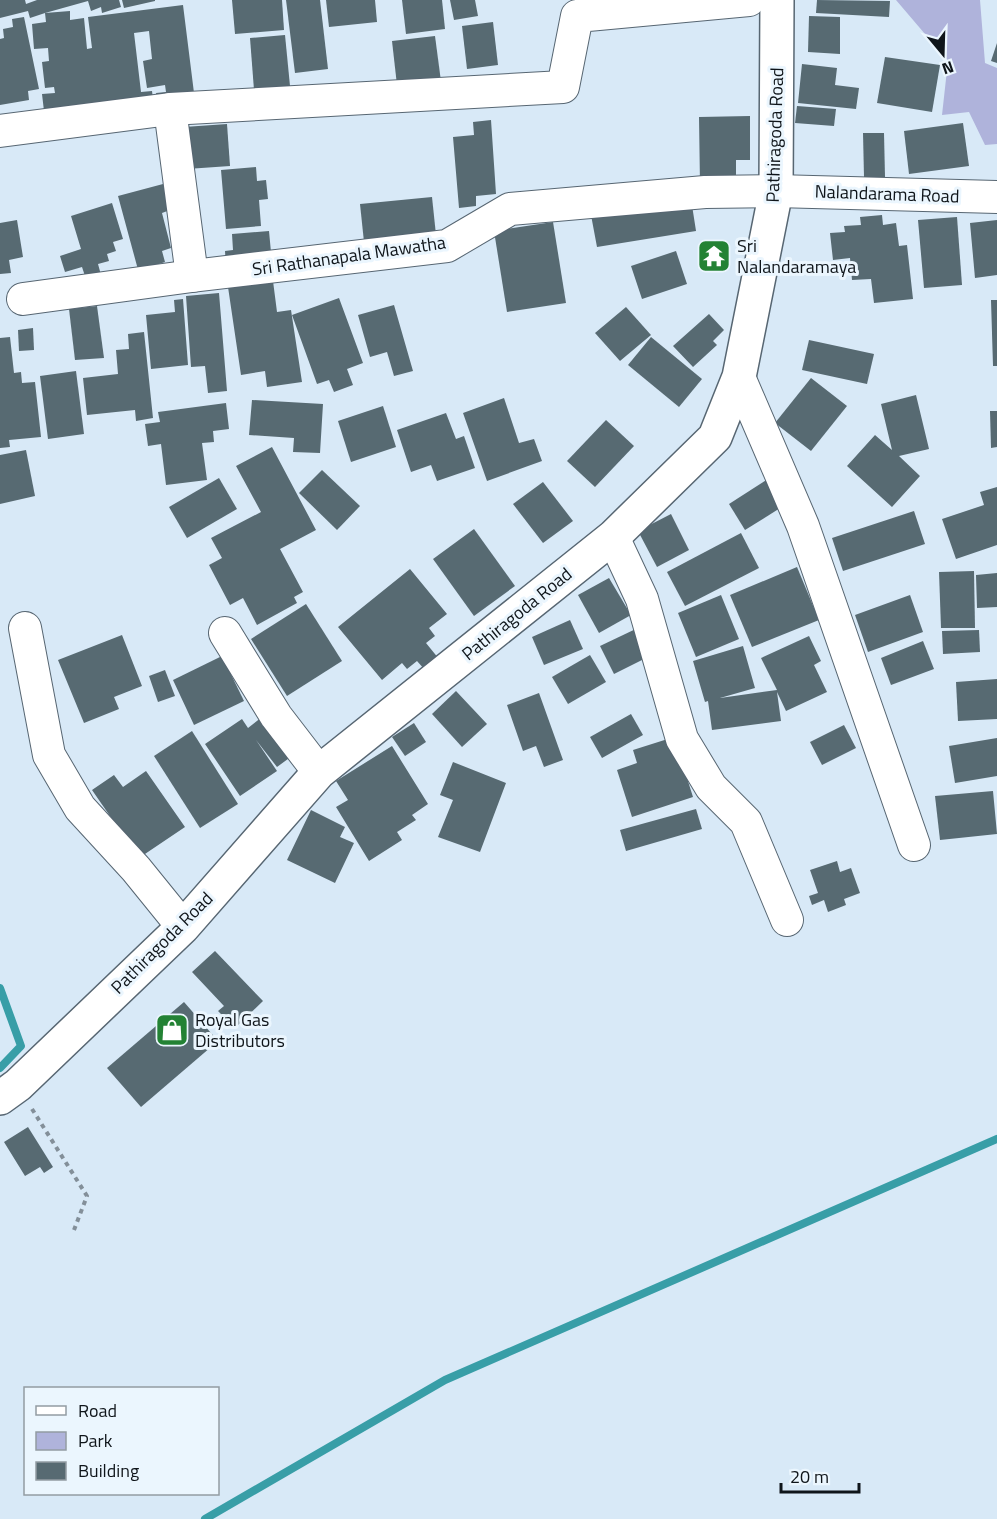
<svg xmlns="http://www.w3.org/2000/svg" width="997" height="1519" font-family="'Titillium Web',sans-serif">
	<rect width="100%" height="100%" fill="#d8e9f7"/>
	<polygon fill="#afb3db" points="896,0 980,0 985,63 997,68 997,144 985,145 969,112 942,115 948,61"/>
	<g fill="none" stroke-linecap="round" stroke-linejoin="round">
		<g stroke="#389ea7" stroke-width="8">
			<polyline points="0,988 21,1046 0,1068"/>
			<polyline points="205,1519 445,1380 997,1139"/>
		</g>
	</g>
	<g fill="#576a72">
		<polygon points="0,0 25,0 26,4 37,0 119,0 121,7 102,13 101,7 91,11 88,1 45,13 70,11 70,20 84,18 87,49 92,48 88,17 183,5 195,101 158,105 156,93 166,92 165,85 147,88 143,61 152,59 149,31 134,33 141,92 152,91 154,107 44,111 42,94 55,93 54,87 45,88 42,62 49,61 48,48 34,49 32,24 46,22 45,13 30,18 28,11 0,18"/>
		<polygon points="122,0 155,0 155,1 124,8"/>
		<polygon points="232,0 282,0 284,30 235,34"/>
		<polygon points="286,0 320,0 328,69 295,73"/>
		<polygon points="326,0 375,0 377,22 329,27"/>
		<polygon points="402,0 442,0 445,29 406,34"/>
		<polygon points="450,0 475,0 478,16 454,20"/>
		<polygon points="817,0 890,1 889,17 816,13"/>
		<polygon points="809,16 840,17 840,54 808,52"/>
		<polygon points="24,17 39,89 28,91 29,100 0,105 0,39 4,38 3,29 13,27 12,19"/>
		<polygon points="493,22 498,65 467,69 462,26"/>
		<polygon points="285,35 290,86 254,90 250,38"/>
		<polygon points="435,36 442,89 398,94 392,41"/>
		<polygon points="997,43 997,63 991,61"/>
		<polygon points="885,57 940,65 932,112 877,103"/>
		<polygon points="802,64 837,68 835,85 859,88 856,109 798,103"/>
		<polygon points="797,106 836,109 834,126 795,123"/>
		<polygon points="750,116 750,160 736,160 736,184 700,185 699,117"/>
		<polygon points="491,120 496,194 476,196 476,206 459,208 453,137 474,135 473,122"/>
		<polygon points="963,123 969,166 909,174 904,131"/>
		<polygon points="227,124 230,166 187,169 184,127"/>
		<polygon points="863,133 884,133 885,177 864,177"/>
		<polygon points="256,167 257,181 266,180 268,199 259,200 261,226 226,229 221,170"/>
		<polygon points="163,184 170,210 162,213 171,248 162,251 165,262 159,264 161,272 140,277 118,196"/>
		<polygon points="432,197 436,235 364,242 360,204"/>
		<polygon points="691,199 696,231 597,247 591,215"/>
		<polygon points="112,203 123,239 113,242 116,251 107,254 109,261 98,264 101,275 86,279 82,267 65,272 60,256 81,249 71,216"/>
		<polygon points="882,215 883,225 896,223 899,246 907,245 913,299 874,303 871,279 852,280 850,258 833,260 830,233 845,232 844,226 861,225 860,217"/>
		<polygon points="957,217 962,285 924,288 918,220"/>
		<polygon points="17,220 23,257 9,260 11,273 0,274 0,223"/>
		<polygon points="997,220 997,275 975,278 970,223"/>
		<polygon points="553,222 566,303 507,312 494,231"/>
		<polygon points="269,231 272,263 226,267 225,251 233,250 232,234"/>
		<polygon points="676,251 687,284 642,299 631,266"/>
		<polygon points="273,281 277,312 291,310 302,382 267,387 265,371 241,375 228,287"/>
		<polygon points="219,293 227,391 208,393 205,366 191,367 186,296"/>
		<polygon points="339,298 363,363 347,369 353,385 334,392 329,380 317,384 292,315"/>
		<polygon points="183,299 188,365 151,369 146,315 175,312 174,300"/>
		<polygon points="991,300 997,300 997,366 993,366"/>
		<polygon points="394,305 413,371 394,376 387,352 370,357 358,315"/>
		<polygon points="97,306 104,358 75,360 69,309"/>
		<polygon points="626,307 651,335 620,361 595,333"/>
		<polygon points="709,314 724,330 713,341 717,345 693,367 673,346"/>
		<polygon points="33,328 34,350 19,351 18,330"/>
		<polygon points="144,332 153,418 136,421 135,410 87,415 83,378 118,374 116,350 129,349 128,334"/>
		<polygon points="10,337 14,373 21,372 22,383 35,382 41,437 9,440 10,447 0,448 0,338"/>
		<polygon points="651,337 702,379 679,407 628,365"/>
		<polygon points="809,340 874,354 867,384 802,370"/>
		<polygon points="76,371 84,434 48,439 40,376"/>
		<polygon points="811,378 847,406 811,451 775,423"/>
		<polygon points="916,395 929,449 899,456 920,476 892,507 847,466 875,435 892,450 881,404"/>
		<polygon points="504,398 519,443 534,439 542,461 487,481 463,413"/>
		<polygon points="252,400 323,404 320,453 293,452 294,438 249,435"/>
		<polygon points="226,403 229,429 213,431 214,442 202,443 207,480 166,485 161,444 148,446 145,424 160,422 158,412"/>
		<polygon points="383,406 396,447 351,462 338,421"/>
		<polygon points="990,411 997,411 997,447 991,448"/>
		<polygon points="446,413 456,439 464,436 475,468 437,481 431,465 411,472 397,430"/>
		<polygon points="606,420 634,446 595,487 567,461"/>
		<polygon points="272,447 316,530 280,549 303,592 294,597 297,603 257,625 243,598 230,605 209,565 222,558 211,538 261,512 236,466"/>
		<polygon points="26,450 35,496 0,504 0,455"/>
		<polygon points="322,470 360,506 337,530 299,493"/>
		<polygon points="219,478 237,509 187,538 169,507"/>
		<polygon points="768,479 785,505 745,530 729,504"/>
		<polygon points="543,482 573,521 543,543 513,504"/>
		<polygon points="997,487 997,545 956,559 942,519 984,505 980,492"/>
		<polygon points="914,511 925,544 843,571 832,538"/>
		<polygon points="671,514 689,550 657,567 638,531"/>
		<polygon points="474,529 515,586 474,616 433,559"/>
		<polygon points="741,533 759,568 685,606 667,572"/>
		<polygon points="797,567 819,620 752,647 730,595"/>
		<polygon points="410,569 447,614 429,628 435,636 426,643 439,659 425,670 417,661 407,669 402,663 382,680 338,627"/>
		<polygon points="974,571 975,628 941,628 939,572"/>
		<polygon points="997,573 997,607 977,608 976,575"/>
		<polygon points="609,578 631,615 599,633 578,595"/>
		<polygon points="721,595 739,639 696,657 678,613"/>
		<polygon points="910,595 923,632 868,652 855,615"/>
		<polygon points="306,604 342,661 287,696 251,639"/>
		<polygon points="570,620 583,649 544,665 532,637"/>
		<polygon points="642,626 656,653 614,674 600,646"/>
		<polygon points="979,630 980,652 943,654 942,631"/>
		<polygon points="122,635 142,686 114,697 119,709 84,723 58,660"/>
		<polygon points="809,636 821,661 814,665 827,692 786,711 777,692 781,721 712,730 708,701 705,702 693,661 743,646 755,688 720,698 777,690 761,658"/>
		<polygon points="923,641 934,669 891,685 881,658"/>
		<polygon points="590,655 606,682 568,704 552,677"/>
		<polygon points="222,656 244,701 194,725 173,680"/>
		<polygon points="165,670 175,696 158,702 149,676"/>
		<polygon points="997,679 997,719 958,721 956,682"/>
		<polygon points="456,691 487,724 462,747 432,714"/>
		<polygon points="539,693 563,760 544,767 536,746 523,751 507,705"/>
		<polygon points="631,714 643,735 602,758 590,737"/>
		<polygon points="262,717 292,756 277,767 256,740 277,771 240,796 205,744 242,719 248,728"/>
		<polygon points="414,723 426,742 405,756 392,737"/>
		<polygon points="844,725 856,748 822,765 810,742"/>
		<polygon points="192,731 238,804 200,828 154,756"/>
		<polygon points="674,737 693,797 632,817 617,770 637,763 633,750"/>
		<polygon points="997,738 997,776 955,783 949,746"/>
		<polygon points="392,746 428,804 412,815 416,820 397,832 402,840 369,861 336,807 348,800 336,781"/>
		<polygon points="453,762 506,783 480,852 438,837 453,800 440,795"/>
		<polygon points="146,771 185,827 139,858 92,790 114,775 123,787"/>
		<polygon points="993,791 997,834 940,840 935,796"/>
		<polygon points="696,809 702,829 626,851 620,830"/>
		<polygon points="311,810 345,827 340,837 354,843 335,883 287,860"/>
		<polygon points="837,861 840,872 851,868 860,893 844,899 846,905 828,912 824,900 812,905 809,896 818,893 810,870"/>
		<polygon points="215,951 263,1001 235,1028 218,1011 224,1006 192,972"/>
		<polygon points="184,1002 218,1041 141,1107 107,1068"/>
		<polygon points="28,1127 53,1167 44,1173 40,1167 25,1176 4,1142"/>
	</g>
	<g fill="none" stroke-linecap="round" stroke-linejoin="round">
		<g stroke="#576672" stroke-width="34">
			<g id="minor">
				<polyline points="170,109 192,276"/>
				<polyline points="0,131 170,109 563,87 577,16 749,0"/>
				<polyline points="23,299 192,276 447,246 510,209 705,192 776,191 997,197"/>
				<polyline points="739,377 803,526 914,845"/>
				<polyline points="613,537 642,599 682,739 711,787 746,822 787,920"/>
				<polyline points="25,628 49,755 80,808 136,869 183,927"/>
				<polyline points="225,633 276,716 319,772"/>
			</g>
		</g>
		<g stroke="#576672" stroke-width="36">
			<polyline id="tertiary" points="0,1098 18,1085 183,927 319,772 613,537 715,437 739,377 776,191 777,0"/>
		</g>
		<polyline stroke="#838f99" stroke-width="4" stroke-dasharray="4.5 4.5" stroke-linecap="butt" points="32,1109 87,1196 74,1230"/>
		<use href="#minor" stroke="#fff" stroke-width="32"/>
		<use href="#tertiary" stroke="#fff" stroke-width="33"/>
	</g>
	<defs>
		<g id="temple-square" transform="scale(1.725)"><rect x="-9" y="-9" width="18" height="18" rx="4" fill="#238234" stroke="#ebf6fe"/><path d="M0-6L5-2H3V0L6.5 2.5H4V6H1.5V3h-3V6H-4V2.5H-6.5L-3 0V-2H-5Z" fill="#fff"/></g>
		<g id="shop-square" transform="scale(1.725)"><rect x="-9" y="-9" width="18" height="18" rx="4" fill="#238234" stroke="#ebf6fe"/><path d="M-5-2.5h2.3a2.7 3.5 0 0 1 5.4 0H5L5.5 6h-11ZM-1.5-2.5h3a1.5 2.3 0 0 0-3 0Z" fill="#fff"/></g>
	</defs>
	<g fill-rule="evenodd">
		<use href="#temple-square" x="714" y="256"/>
		<use href="#shop-square" x="172" y="1030"/>
	</g>
	<g text-anchor="middle" stroke-width="6" stroke-linejoin="round" paint-order="stroke">
		<g font-size="18" fill="#0f151a" stroke="#ebf6fe">
			<text transform="translate(775 135) rotate(-88)" y="6">Pathiragoda Road</text>
			<text transform="translate(887 194) rotate(2)" y="6">Nalandarama Road</text>
			<text transform="translate(349 256) rotate(-8)" y="6">Sri Rathanapala Mawatha</text>
			<text transform="translate(517 614) rotate(-39)" y="6">Pathiragoda Road</text>
			<text transform="translate(162 943) rotate(-45)" y="6">Pathiragoda Road</text>
		</g>
		<g font-size="18" fill="#0f151a" stroke="#ebf6fe" text-anchor="start">
			<text x="737" y="252">Sri<tspan x="737" dy="21">Nalandaramaya</tspan></text>
			<text x="195" y="1026">Royal Gas<tspan x="195" dy="21">Distributors</tspan></text>
		</g>
	</g>
	<rect x="24" y="1387" width="195" height="108" fill="#ebf6fe" stroke="#939ca3" stroke-width="1.5"/>
	<rect x="36" y="1406" width="30" height="9" fill="#ffffff" stroke="#939ca3" stroke-width="1.5"/>
	<text x="78" y="1417" font-size="18" fill="#0f151a">Road</text>
	<rect x="36" y="1432" width="30" height="18" fill="#afb3db" stroke="#939ca3" stroke-width="1.5"/>
	<text x="78" y="1447" font-size="18" fill="#0f151a">Park</text>
	<rect x="36" y="1462" width="30" height="18" fill="#576a72" stroke="#939ca3" stroke-width="1.5"/>
	<text x="78" y="1477" font-size="18" fill="#0f151a">Building</text>
	<g transform="translate(943 54) rotate(161)" stroke="#ebf6fe" stroke-width="4.5" paint-order="stroke">
	<path d="M0-4.5L10 22L0 15L-10 22Z" fill="#0f151a"/>
	<text y="-9" font-size="16" font-weight="bold" text-anchor="middle" fill="#0f151a">N</text>
	</g>
	<path d="M781 1483v9h78v-9" fill="none" stroke="#0f151a" stroke-width="3"/>
	<text x="790" y="1483" font-size="18" fill="#0f151a" stroke="#ebf6fe" stroke-width="4.5" paint-order="stroke">20 m</text>
</svg>
